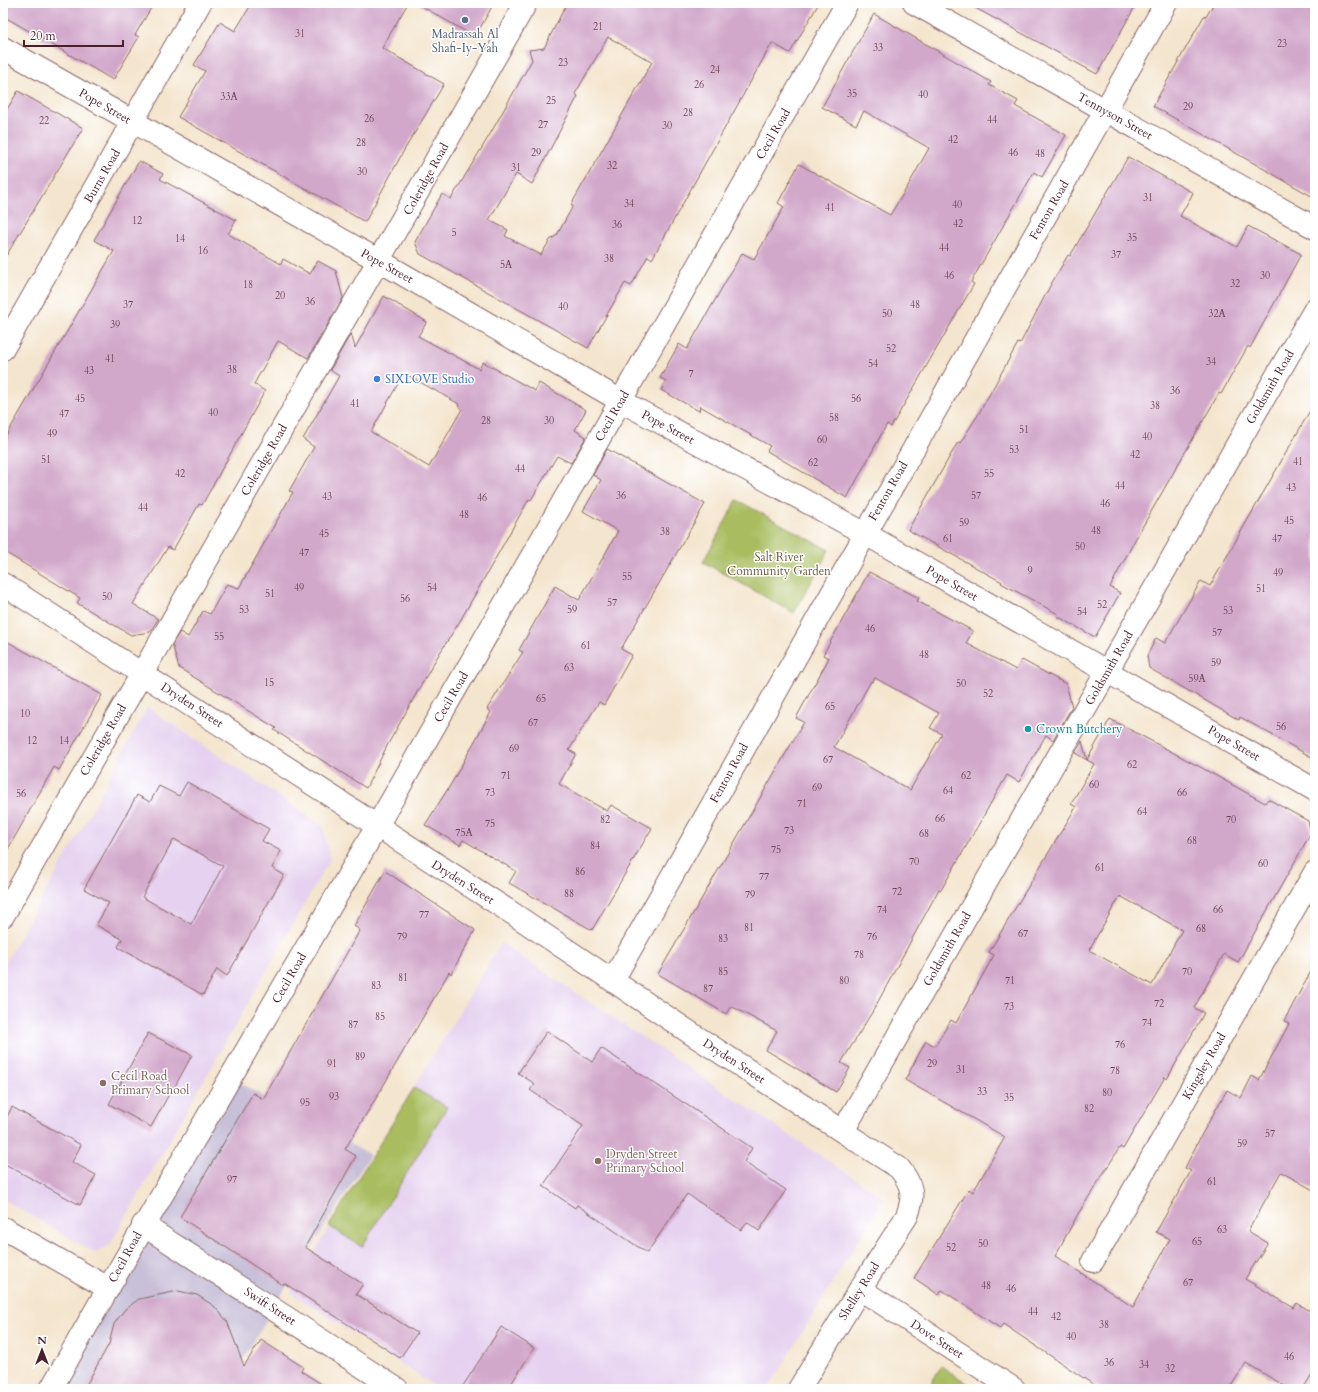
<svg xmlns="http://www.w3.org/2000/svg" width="1318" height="1392" font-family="Cardo,serif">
	<rect width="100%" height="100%" fill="#fff"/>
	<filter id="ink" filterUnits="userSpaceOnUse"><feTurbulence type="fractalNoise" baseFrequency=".025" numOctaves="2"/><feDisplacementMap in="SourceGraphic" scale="8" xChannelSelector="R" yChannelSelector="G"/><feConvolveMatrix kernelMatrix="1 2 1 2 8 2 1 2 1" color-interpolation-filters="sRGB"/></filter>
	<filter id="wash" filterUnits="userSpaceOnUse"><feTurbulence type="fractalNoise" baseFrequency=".012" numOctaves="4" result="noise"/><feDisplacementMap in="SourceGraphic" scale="16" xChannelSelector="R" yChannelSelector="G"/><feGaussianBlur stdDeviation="0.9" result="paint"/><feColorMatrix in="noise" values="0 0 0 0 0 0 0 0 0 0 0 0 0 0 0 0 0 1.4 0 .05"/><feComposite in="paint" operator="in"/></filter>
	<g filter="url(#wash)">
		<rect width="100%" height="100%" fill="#f4e5ce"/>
		<g fill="#e6d2f0">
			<polygon points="147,707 323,826 330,859 110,1245 95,1253 3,1199 3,966 83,827"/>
			<polygon points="501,943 884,1198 768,1389 439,1389 290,1292"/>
		</g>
		<polygon fill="#c8bfd8" points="231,1078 370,1155 273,1308 226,1389 51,1389"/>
		<g fill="#a9bd61" stroke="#7a6e46">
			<polygon points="737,500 829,550 794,613 703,562"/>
			<polygon points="414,1088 447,1107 362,1247 329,1226"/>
			<polygon points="941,1366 976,1389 928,1389"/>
		</g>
		<g id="blocks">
			<g fill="#d1a7ca" fill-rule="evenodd">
				<polygon points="3,3 154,3 135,35 139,37 113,80 3,16"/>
				<polygon points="252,3 408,3 382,48 444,84 403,152 365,222 178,117 205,71 194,65 220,22 235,31"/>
				<polygon points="416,3 494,3 475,37"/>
				<path d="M 567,3 L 819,3 L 790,53 L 772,43 L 652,259 L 648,256 L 631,286 L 625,283 L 588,348 L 420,254 L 415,242 L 442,194 L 451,199 L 489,136 L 532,60 L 529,50 L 544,48 ZM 608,37 L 652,62 L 571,205 L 573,206 L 557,235 L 550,240 L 541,255 L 505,236 L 508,230 L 489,220 L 516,174 L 532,184 L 578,96 L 575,94 Z"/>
				<polygon points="966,3 1137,3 1097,74"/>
				<polygon points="1214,3 1315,3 1315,198 1153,106 1204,16 1206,17"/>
				<polygon points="874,14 991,82 989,85 1018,101 1015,106 1066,135 1042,177 1034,172 971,282 974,284 891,427 887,424 847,498 767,451 770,446 700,406 699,411 661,390 666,381 660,378 679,344 687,349 742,253 754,259 784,207 778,203 799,164 890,215 908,186 929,148 864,111 856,125 822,107"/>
				<polygon points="18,91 83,128 3,261 3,116"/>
				<polygon points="1128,157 1193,193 1180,216 1237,247 1248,226 1301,254 1250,348 1248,346 1221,394 1219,393 1136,538 1110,587 1120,593 1095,637 1057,616 1058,614 1001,583 1002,582 908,530 958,442 960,443 978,415 1018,343 1020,344 1050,286 1068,255 1070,256"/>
				<polygon points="139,161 163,174 160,179 236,220 228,234 281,264 283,259 310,274 318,261 336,271 343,298 308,358 278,341 254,384 265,391 202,505 199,504 173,550 168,547 133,604 158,619 150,632 131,635 77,603 80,598 3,551 3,441 114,251 94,240"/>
				<path d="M 384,296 L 427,322 L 418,336 L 479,369 L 483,362 L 535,391 L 539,383 L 586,410 L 575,430 L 586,437 L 571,463 L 557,456 L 531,500 L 529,499 L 460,621 L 436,659 L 388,744 L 366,788 L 274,730 L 276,728 L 179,668 L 172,644 L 180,632 L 188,637 L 203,611 L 210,614 L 227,584 L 239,588 L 293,492 L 289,491 L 314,447 L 303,439 L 339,376 L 330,370 L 351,333 L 355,348 ZM 404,373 L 459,404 L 458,406 L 462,409 L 429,467 L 371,432 Z"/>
				<polygon points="1315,402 1315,759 1240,717 1239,720 1149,668 1147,656 1156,638 1165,643 1201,581 1210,586"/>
				<polygon points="607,449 705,504 621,649 632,655 604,705 599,702 569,750 576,754 559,784 607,811 611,805 652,828 592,930 509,883 516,871 463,840 460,845 425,825 451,784 491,712 487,709 523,652 519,650 555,586 579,600 618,531 583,511 601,480 593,475"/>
				<path d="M 869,572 L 919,598 L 917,601 L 973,631 L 966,643 L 1016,670 L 1022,660 L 1066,684 L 1072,707 L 1053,740 L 1046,735 L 1019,782 L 1007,775 L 941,890 L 939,889 L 874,1009 L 841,1063 L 850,1068 L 836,1092 L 766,1050 L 777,1031 L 731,1006 L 726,1014 L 658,974 L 804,722 L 796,718 L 829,658 L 823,655 ZM 875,678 L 939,713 L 930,728 L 942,734 L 910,790 L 834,747 L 871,681 L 872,682 Z"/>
				<polygon points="3,639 102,695 59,770 54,767 3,858"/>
				<path d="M 1110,719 L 1202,768 L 1265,803 L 1268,799 L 1308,821 L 1311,833 L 1238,962 L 1224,954 L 1194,1008 L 1204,1013 L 1167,1079 L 1165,1077 L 1123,1149 L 1120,1147 L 1078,1214 L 1055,1256 L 1133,1307 L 1170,1239 L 1156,1232 L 1191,1171 L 1185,1168 L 1202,1134 L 1227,1090 L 1241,1098 L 1252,1076 L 1259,1080 L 1289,1024 L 1284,1021 L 1315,964 L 1315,1191 L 1281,1172 L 1248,1231 L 1268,1243 L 1245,1279 L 1294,1308 L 1297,1303 L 1315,1314 L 1315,1369 L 1303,1389 L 1290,1389 L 1246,1363 L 1229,1389 L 1100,1389 L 1003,1324 L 1000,1328 L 942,1290 L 939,1295 L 914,1278 L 969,1189 L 973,1192 L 1005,1137 L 905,1080 L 926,1041 L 935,1046 L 951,1020 L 956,1023 L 994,955 L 989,952 L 1076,807 L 1071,804 L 1094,764 L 1087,760 ZM 1120,896 L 1182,930 L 1152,985 L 1089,950 Z"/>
				<polygon points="1082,741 1087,760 1075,753"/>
				<path d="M 187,782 L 269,829 L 262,841 L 281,851 L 272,868 L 284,875 L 227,976 L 217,969 L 203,995 L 118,947 L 122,939 L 96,925 L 109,903 L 84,889 L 137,795 L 150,802 L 159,786 L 179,796 ZM 174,839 L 223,866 L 191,924 L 142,897 Z"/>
				<polygon points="385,871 475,930 451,974 449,972 378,1095 345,1149 356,1156 305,1247 363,1284 356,1294 417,1333 400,1358 284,1283 283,1285 180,1217 253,1093 263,1099 360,930 354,926"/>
				<polygon points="547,1031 592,1062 601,1048 752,1148 744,1162 786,1190 759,1231 747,1222 741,1230 687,1194 647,1253 577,1205 575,1208 543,1186 583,1126 530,1090 535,1084 518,1073"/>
				<polygon points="148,1033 192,1055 174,1088 173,1087 151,1127 109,1104"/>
				<polygon points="12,1107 81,1145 72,1162 96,1175 80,1205 3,1163 3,1124"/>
				<polygon points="178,1291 197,1295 214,1306 227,1321 244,1366 261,1340 303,1367 301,1371 329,1389 84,1389 109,1344 114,1324 125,1309 139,1299"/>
				<polygon points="501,1327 534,1348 508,1389 461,1389"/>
			</g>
		</g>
	</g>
	<g filter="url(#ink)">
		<use href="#blocks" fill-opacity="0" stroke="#866464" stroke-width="1"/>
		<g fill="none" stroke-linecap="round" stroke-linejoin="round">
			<g stroke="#866464" stroke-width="24">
				<g id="minor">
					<polyline points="914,3 1315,228"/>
					<polyline points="3,48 397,271 621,401 864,533 1315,790"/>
					<polyline points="3,349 200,3"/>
					<path d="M 3,584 L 515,915 L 695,1036 L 899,1168 C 912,1184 915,1195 907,1216 L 860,1289 L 799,1389"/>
					<path d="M 3,916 C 175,611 353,308 526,3"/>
					<polyline points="613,980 1166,3"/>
					<polyline points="843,1131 1315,309"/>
					<polyline points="143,1225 397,1389"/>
					<polyline points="3,1228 108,1288"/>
					<polyline points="1093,1261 1315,872"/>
					<polyline points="860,1289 1014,1389"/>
					<path d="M 51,1389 C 156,1202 266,1018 373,833 C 532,557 690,280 847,3"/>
				</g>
			</g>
			<use href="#minor" stroke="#fff" stroke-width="22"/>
		</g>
	</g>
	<circle fill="#5c6f8a" stroke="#fff" stroke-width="1.5" cx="465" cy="20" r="4"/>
	<circle fill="#3f7fe0" stroke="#fff" stroke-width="1.5" cx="377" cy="379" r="4"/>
	<circle fill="#0f9aa8" stroke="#fff" stroke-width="1.5" cx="1028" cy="729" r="4"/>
	<g fill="#8d6e63" stroke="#fff" stroke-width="1.5">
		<circle cx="103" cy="1083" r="4"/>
		<circle cx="598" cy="1161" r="4"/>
	</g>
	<g text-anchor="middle" stroke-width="3" stroke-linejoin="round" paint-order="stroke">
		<g font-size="10" fill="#6c4153">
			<text x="598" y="30">21</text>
			<text x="300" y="37">31</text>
			<text x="1282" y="47">23</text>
			<text x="878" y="51">33</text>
			<text x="563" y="66">23</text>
			<text x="715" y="73">24</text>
			<text x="699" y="88">26</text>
			<text x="852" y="97">35</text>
			<text x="923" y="98">40</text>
			<text x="229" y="100">33A</text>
			<text x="551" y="104">25</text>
			<text x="1188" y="110">29</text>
			<text x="688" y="116">28</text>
			<text x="369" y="122">26</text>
			<text x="992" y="123">44</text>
			<text x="44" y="124">22</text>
			<text x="543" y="128">27</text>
			<text x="667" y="129">30</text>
			<text x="953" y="143">42</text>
			<text x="361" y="146">28</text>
			<text x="536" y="156">29</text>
			<text x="1013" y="156">46</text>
			<text x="1040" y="157">48</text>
			<text x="612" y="169">32</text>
			<text x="516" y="171">31</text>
			<text x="362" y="175">30</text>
			<text x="1148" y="201">31</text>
			<text x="629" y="207">34</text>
			<text x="957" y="208">40</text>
			<text x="830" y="211">41</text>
			<text x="137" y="224">12</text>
			<text x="958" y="227">42</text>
			<text x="617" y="228">36</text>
			<text x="454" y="236">5</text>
			<text x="1132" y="241">35</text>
			<text x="180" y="242">14</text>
			<text x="944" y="251">44</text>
			<text x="203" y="254">16</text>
			<text x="1116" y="258">37</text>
			<text x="609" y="262">38</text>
			<text x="506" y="268">5A</text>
			<text x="949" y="279">46</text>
			<text x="1265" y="279">30</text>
			<text x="1235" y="287">32</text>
			<text x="248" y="288">18</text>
			<text x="280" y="299">20</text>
			<text x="310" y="305">36</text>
			<text x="128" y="308">37</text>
			<text x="915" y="308">48</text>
			<text x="563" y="310">40</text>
			<text x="887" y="317">50</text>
			<text x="1217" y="317">32A</text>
			<text x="115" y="328">39</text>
			<text x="891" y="352">52</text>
			<text x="110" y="362">41</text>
			<text x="1211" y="365">34</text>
			<text x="873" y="367">54</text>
			<text x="232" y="373">38</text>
			<text x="89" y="374">43</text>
			<text x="691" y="377">7</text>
			<text x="1175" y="394">36</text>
			<text x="80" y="402">45</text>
			<text x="856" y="402">56</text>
			<text x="355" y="407">41</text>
			<text x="1155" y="409">38</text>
			<text x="213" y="416">40</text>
			<text x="64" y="417">47</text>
			<text x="834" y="421">58</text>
			<text x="486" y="424">28</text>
			<text x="549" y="424">30</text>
			<text x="1024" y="433">51</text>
			<text x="52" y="437">49</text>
			<text x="1147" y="440">40</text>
			<text x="822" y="443">60</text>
			<text x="1014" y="453">53</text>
			<text x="1135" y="458">42</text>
			<text x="46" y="463">51</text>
			<text x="1298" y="465">41</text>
			<text x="813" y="466">62</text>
			<text x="520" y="472">44</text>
			<text x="180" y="477">42</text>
			<text x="989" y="477">55</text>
			<text x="1120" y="489">44</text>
			<text x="1291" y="491">43</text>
			<text x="621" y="499">36</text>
			<text x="976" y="499">57</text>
			<text x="327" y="500">43</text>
			<text x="482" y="501">46</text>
			<text x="1105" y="507">46</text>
			<text x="143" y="511">44</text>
			<text x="464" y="518">48</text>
			<text x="1289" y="524">45</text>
			<text x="964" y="526">59</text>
			<text x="1096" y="534">48</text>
			<text x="665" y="535">38</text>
			<text x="324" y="537">45</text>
			<text x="948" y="542">61</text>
			<text x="1277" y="542">47</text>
			<text x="1080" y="550">50</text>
			<text x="304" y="556">47</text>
			<text x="1030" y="574">9</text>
			<text x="1278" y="576">49</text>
			<text x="627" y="580">55</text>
			<text x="299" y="591">49</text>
			<text x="432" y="591">54</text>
			<text x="1261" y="592">51</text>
			<text x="270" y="597">51</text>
			<text x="107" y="600">50</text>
			<text x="405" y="602">56</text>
			<text x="612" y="606">57</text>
			<text x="1102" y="608">52</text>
			<text x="244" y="613">53</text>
			<text x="572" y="613">59</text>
			<text x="1228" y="614">53</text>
			<text x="1082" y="615">54</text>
			<text x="870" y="632">46</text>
			<text x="1217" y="636">57</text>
			<text x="219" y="640">55</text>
			<text x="586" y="649">61</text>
			<text x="924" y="658">48</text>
			<text x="1216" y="666">59</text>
			<text x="569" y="671">63</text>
			<text x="1197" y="682">59A</text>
			<text x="269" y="686">15</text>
			<text x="961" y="687">50</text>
			<text x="988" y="697">52</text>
			<text x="541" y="702">65</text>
			<text x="830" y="710">65</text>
			<text x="25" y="717">10</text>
			<text x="533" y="726">67</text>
			<text x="1281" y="730">56</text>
			<text x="32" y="744">12</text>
			<text x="64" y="744">14</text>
			<text x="514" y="752">69</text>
			<text x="828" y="763">67</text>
			<text x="1132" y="768">62</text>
			<text x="506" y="779">71</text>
			<text x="966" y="779">62</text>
			<text x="1094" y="788">60</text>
			<text x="817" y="791">69</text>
			<text x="948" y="794">64</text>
			<text x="490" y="796">73</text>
			<text x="1182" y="796">66</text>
			<text x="21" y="797">56</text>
			<text x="802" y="807">71</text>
			<text x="1142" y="815">64</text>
			<text x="940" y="822">66</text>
			<text x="605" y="823">82</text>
			<text x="1231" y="823">70</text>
			<text x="490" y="827">75</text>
			<text x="789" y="834">73</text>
			<text x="464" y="836">75A</text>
			<text x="924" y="837">68</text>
			<text x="1192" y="844">68</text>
			<text x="595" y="849">84</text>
			<text x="776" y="853">75</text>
			<text x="914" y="865">70</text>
			<text x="1263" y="867">60</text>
			<text x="1100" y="871">61</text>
			<text x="580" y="875">86</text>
			<text x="764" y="880">77</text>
			<text x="897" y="895">72</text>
			<text x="569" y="897">88</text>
			<text x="750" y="898">79</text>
			<text x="882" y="913">74</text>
			<text x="1218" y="913">66</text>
			<text x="424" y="918">77</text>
			<text x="749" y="931">81</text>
			<text x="1201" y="932">68</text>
			<text x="1023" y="937">67</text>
			<text x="402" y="940">79</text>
			<text x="872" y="940">76</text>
			<text x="723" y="942">83</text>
			<text x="859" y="958">78</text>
			<text x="723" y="975">85</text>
			<text x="1187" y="975">70</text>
			<text x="403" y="981">81</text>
			<text x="844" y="984">80</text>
			<text x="1010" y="984">71</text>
			<text x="376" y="989">83</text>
			<text x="708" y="992">87</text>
			<text x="1159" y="1007">72</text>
			<text x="1009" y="1010">73</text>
			<text x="380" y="1020">85</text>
			<text x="1147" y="1026">74</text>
			<text x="353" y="1028">87</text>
			<text x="1120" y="1048">76</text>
			<text x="360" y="1060">89</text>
			<text x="332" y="1067">91</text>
			<text x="932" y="1067">29</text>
			<text x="961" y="1073">31</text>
			<text x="1115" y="1074">78</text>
			<text x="982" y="1095">33</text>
			<text x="1107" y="1096">80</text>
			<text x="334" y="1100">93</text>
			<text x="1009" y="1101">35</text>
			<text x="305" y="1106">95</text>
			<text x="1089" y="1112">82</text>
			<text x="1270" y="1137">57</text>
			<text x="1242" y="1147">59</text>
			<text x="232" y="1183">97</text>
			<text x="1212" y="1185">61</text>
			<text x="1222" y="1233">63</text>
			<text x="1197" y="1245">65</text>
			<text x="983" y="1247">50</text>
			<text x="951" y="1251">52</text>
			<text x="1188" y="1286">67</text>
			<text x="986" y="1289">48</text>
			<text x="1011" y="1292">46</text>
			<text x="1033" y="1315">44</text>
			<text x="1056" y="1320">42</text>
			<text x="1104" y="1328">38</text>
			<text x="1071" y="1340">40</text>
			<text x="1289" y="1360">46</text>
			<text x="1109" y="1366">36</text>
			<text x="1144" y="1368">34</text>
			<text x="1170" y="1372">32</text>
		</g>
		<g font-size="12" fill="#4e5e75" stroke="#fff">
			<text x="465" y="38">Madrassah Al<tspan x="465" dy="14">Shafi-Iy-Yah</tspan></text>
		</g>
		<g font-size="12" fill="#4a1f2b" stroke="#fff">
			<text transform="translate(105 106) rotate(30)" y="4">Pope Street</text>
			<text transform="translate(1115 116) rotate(29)" y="4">Tennyson Street</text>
			<text transform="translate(773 134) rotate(-60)" y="4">Cecil Road</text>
			<text transform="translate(102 176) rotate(-60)" y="4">Burns Road</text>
			<text transform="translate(426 179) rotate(-61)" y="4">Coleridge Road</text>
			<text transform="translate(1049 210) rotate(-60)" y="4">Fenton Road</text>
			<text transform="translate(387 266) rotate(29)" y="4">Pope Street</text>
			<text transform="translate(1270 387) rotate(-60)" y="4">Goldsmith Road</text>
			<text transform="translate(612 416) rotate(-60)" y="4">Cecil Road</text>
			<text transform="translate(668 427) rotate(28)" y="4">Pope Street</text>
			<text transform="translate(264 460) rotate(-60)" y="4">Coleridge Road</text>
			<text transform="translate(888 491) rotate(-60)" y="4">Fenton Road</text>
			<text transform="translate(952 583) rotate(30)" y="4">Pope Street</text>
			<text transform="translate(1109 668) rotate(-60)" y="4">Goldsmith Road</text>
			<text transform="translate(451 697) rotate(-60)" y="4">Cecil Road</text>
			<text transform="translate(192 705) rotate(33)" y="4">Dryden Street</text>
			<text transform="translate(103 740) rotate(-60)" y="4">Coleridge Road</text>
			<text transform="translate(1234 743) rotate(30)" y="4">Pope Street</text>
			<text transform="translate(729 773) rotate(-61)" y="4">Fenton Road</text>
			<text transform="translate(463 882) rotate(32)" y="4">Dryden Street</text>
			<text transform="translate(947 949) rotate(-60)" y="4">Goldsmith Road</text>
			<text transform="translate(289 978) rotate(-60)" y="4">Cecil Road</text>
			<text transform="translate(734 1061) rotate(33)" y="4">Dryden Street</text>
			<text transform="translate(1204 1066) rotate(-60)" y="4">Kingsley Road</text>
			<text transform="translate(125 1257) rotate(-61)" y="4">Cecil Road</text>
			<text transform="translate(859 1291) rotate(-58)" y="4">Shelley Road</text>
			<text transform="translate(270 1306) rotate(33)" y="4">Swift Street</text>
			<text transform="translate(937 1339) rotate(33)" y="4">Dove Street</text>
		</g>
		<g font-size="12" fill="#366cbe" stroke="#fff" text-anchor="start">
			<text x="385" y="383">SIXLOVE Studio</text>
		</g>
		<g font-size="12" fill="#6b563e" stroke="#fff">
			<text x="779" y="561">Salt River<tspan x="779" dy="14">Community Garden</tspan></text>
		</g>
		<g font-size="12" fill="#0d838f" stroke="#fff" text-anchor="start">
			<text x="1036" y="733">Crown Butchery</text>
		</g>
		<g font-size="12" fill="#785e54" stroke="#fff" text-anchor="start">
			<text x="111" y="1080">Cecil Road<tspan x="111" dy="14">Primary School</tspan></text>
			<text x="606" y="1158">Dryden Street<tspan x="606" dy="14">Primary School</tspan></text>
		</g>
	</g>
	<rect width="1318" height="1392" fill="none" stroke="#fff" stroke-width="16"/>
	<g transform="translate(42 1350)" stroke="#ffffff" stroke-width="3" paint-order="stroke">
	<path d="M0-3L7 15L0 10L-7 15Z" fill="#4a1f2b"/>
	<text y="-6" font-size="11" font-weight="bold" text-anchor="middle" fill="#4a1f2b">N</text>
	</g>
	<path d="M24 40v6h99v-6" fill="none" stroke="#4a1f2b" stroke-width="2"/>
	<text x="30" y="40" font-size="12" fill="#4a1f2b" stroke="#ffffff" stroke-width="3" paint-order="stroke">20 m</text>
</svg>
